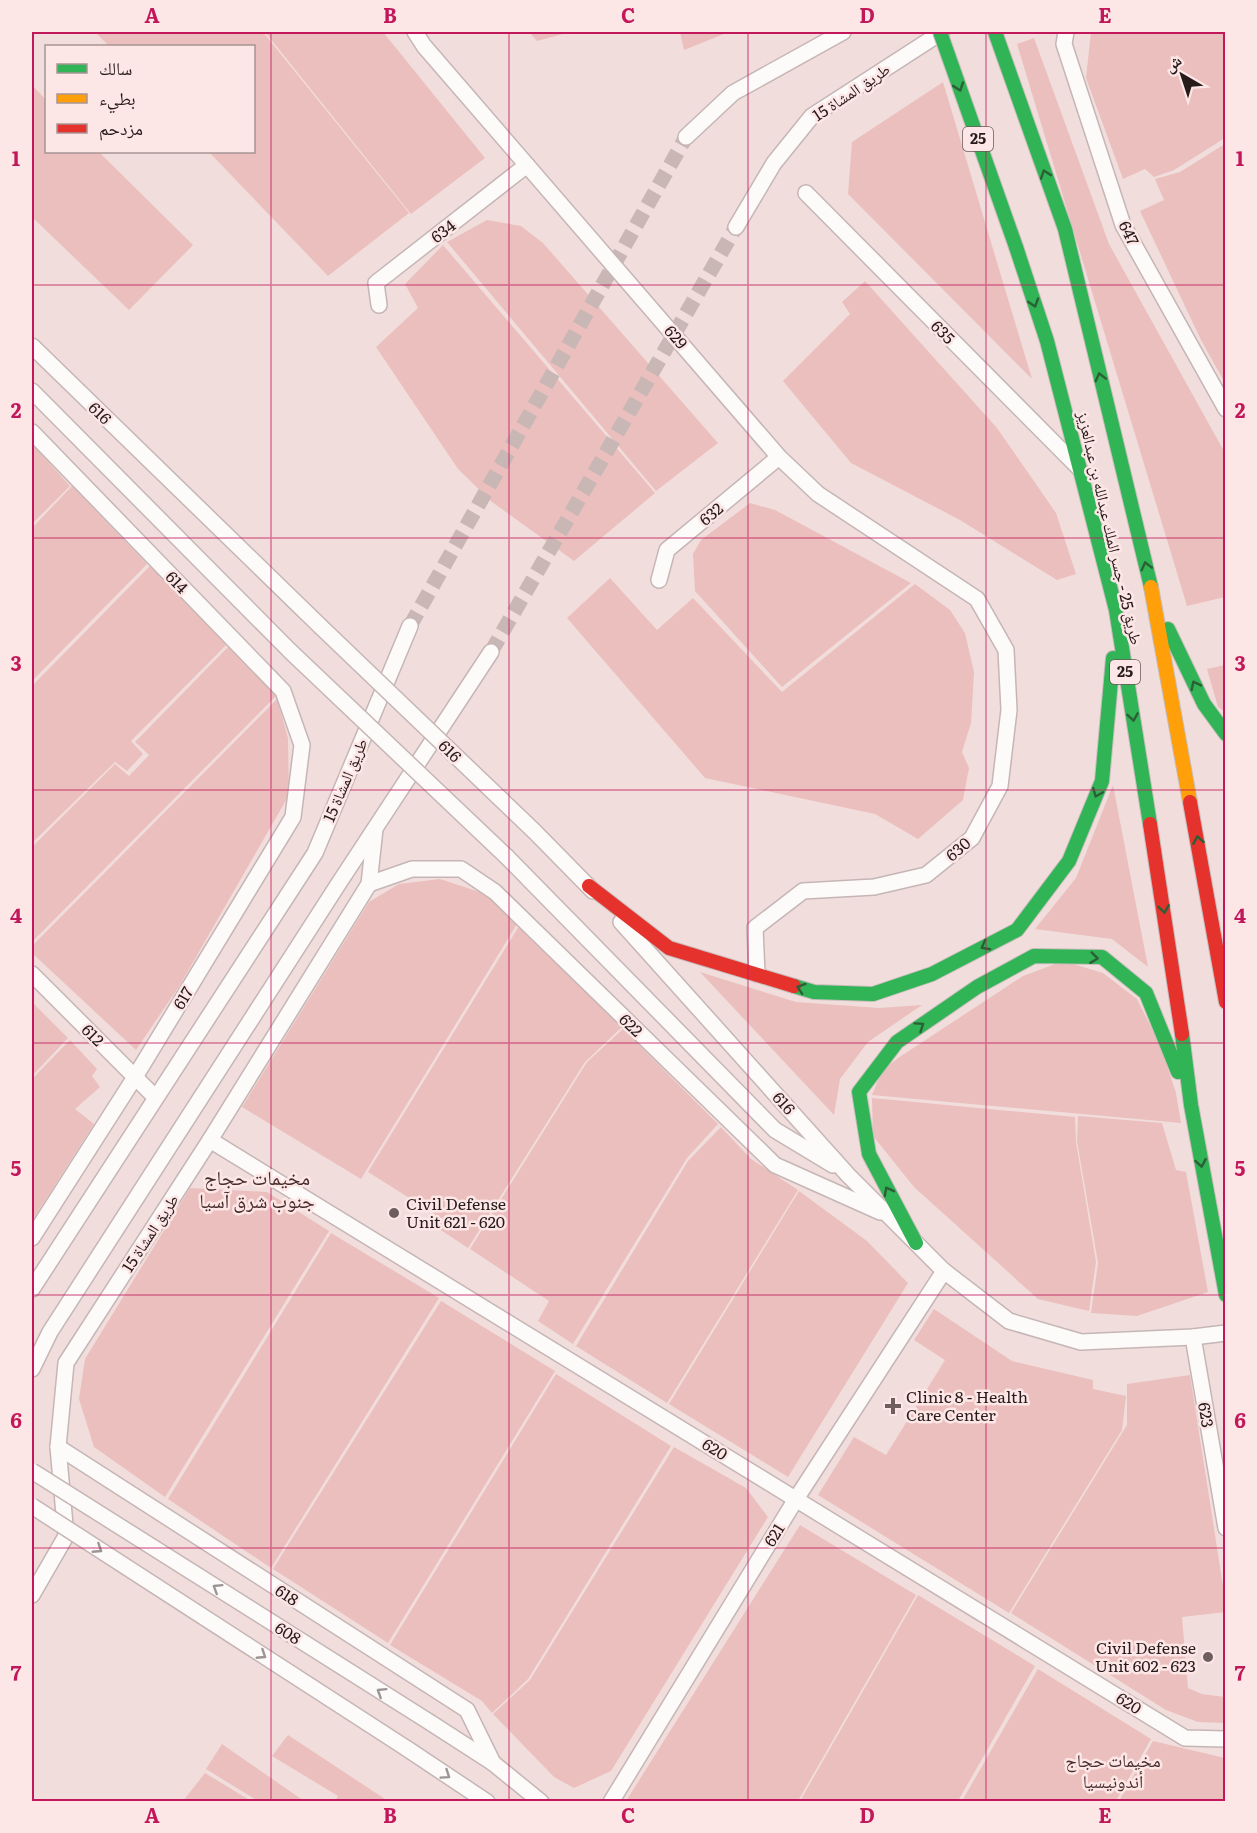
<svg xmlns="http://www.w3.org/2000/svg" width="1257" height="1833" font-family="Literata,'Noto Naskh Arabic',serif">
	<rect width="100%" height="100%" fill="#f1dedc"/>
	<g fill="#ebbfbd">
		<polygon points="95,32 263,32 409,213 328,276 209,152 254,152 254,46 109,46"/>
		<polygon points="265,32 383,32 485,158 411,214"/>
		<polygon points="529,32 570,32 537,41"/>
		<polygon points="680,32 729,32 684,50"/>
		<polygon points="1091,32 1225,32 1225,138 1174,170 1154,177 1145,169 1123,179 1086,78"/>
		<polygon points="1034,38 1109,244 1225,453 1225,597 1187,606 1017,44"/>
		<polygon points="943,82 1032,379 848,194 852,142"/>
		<polygon points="32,85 46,100 46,152 99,152 193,245 129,310 32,217"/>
		<polygon points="1225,144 1225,383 1201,340 1140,211 1164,200 1155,179 1180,172"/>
		<polygon points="487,220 521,226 543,243 718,443 656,491 447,242"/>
		<polygon points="443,245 655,493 574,561 492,502 458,469 376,347 418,308 405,284"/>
		<polygon points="865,281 997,428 1056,513 1076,574 1057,580 960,520 851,463 783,381 850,314 842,302"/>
		<polygon points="32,444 70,486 32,524"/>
		<polygon points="72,486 147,564 32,681 32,528"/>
		<polygon points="750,503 775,510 911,583 782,687 695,591 693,554 701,540"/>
		<polygon points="151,565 227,644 131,741 143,754 127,771 115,762 32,843 32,686"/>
		<polygon points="610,578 657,630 693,598 782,692 915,584 950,610 965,633 974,672 971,723 962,752 969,768 963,800 918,839 875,814 705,778 567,618"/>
		<polygon points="229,646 276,696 32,942 32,847 115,764 129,776 149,755 135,742"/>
		<polygon points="1225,665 1225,712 1218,707 1207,669"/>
		<polygon points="277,699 288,738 289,795 180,985 136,1050 32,953 32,946"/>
		<polygon points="1113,785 1148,967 1112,939 1035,929 1076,878"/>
		<polygon points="440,879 492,896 517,924 361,1179 242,1107 369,902 399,884"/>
		<polygon points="519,926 622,1027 585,1062 468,1248 430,1223 435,1214 368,1172"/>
		<polygon points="1063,961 1103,973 1137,999 1161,1047 1176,1093 1181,1123 872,1095 882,1071 898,1058 1023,976"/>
		<polygon points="700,972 796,1002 879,1008 922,1005 868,1042 840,1079 834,1115"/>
		<polygon points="32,1002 68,1038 32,1076"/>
		<polygon points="623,1029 718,1124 687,1158 573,1344 538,1321 549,1301 470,1249 587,1062"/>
		<polygon points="70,1040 97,1069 92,1076 100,1087 75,1109 94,1124 32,1221 32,1079"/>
		<polygon points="872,1098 1075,1117 1076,1142 1096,1262 1089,1311 1038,1299 914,1187 873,1136"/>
		<polygon points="1078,1116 1162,1123 1176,1170 1186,1172 1208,1292 1137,1316 1091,1313 1098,1263 1077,1141"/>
		<polygon points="721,1127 751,1159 798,1190 667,1403 576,1346 688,1161"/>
		<polygon points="190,1188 267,1192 329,1231 165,1497 94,1447 79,1399 85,1359"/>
		<polygon points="799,1191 867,1241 908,1283 788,1477 669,1404"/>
		<polygon points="331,1233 439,1298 271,1568 168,1499"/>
		<polygon points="441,1301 555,1371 388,1643 273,1569"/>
		<polygon points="934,1309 1012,1361 1093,1380 1093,1389 1126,1396 1122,1430 1009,1613 818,1495 854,1437 886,1455 945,1360 914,1340"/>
		<polygon points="556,1374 671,1446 528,1679 492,1713 482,1701 390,1645"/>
		<polygon points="1190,1375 1225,1599 1226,1612 1182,1617 1188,1688 1202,1694 1225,1697 1225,1723 1198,1722 1166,1710 1011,1613 1127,1425 1127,1384"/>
		<polygon points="674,1447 746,1488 768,1517 611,1771 574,1788 554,1777 493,1714 530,1680"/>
		<polygon points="800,1525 916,1595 798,1801 626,1801"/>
		<polygon points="918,1595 1035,1666 958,1801 800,1801"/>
		<polygon points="1038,1669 1151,1739 1116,1801 962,1801"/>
		<polygon points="288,1735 388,1801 335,1801 338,1796 272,1756"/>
		<polygon points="1153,1741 1225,1758 1225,1801 1119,1801"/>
		<polygon points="222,1744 304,1801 258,1801 206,1769"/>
		<polygon points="205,1773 251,1801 183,1801"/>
	</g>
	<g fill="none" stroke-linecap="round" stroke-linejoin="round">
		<g stroke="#c9b7b5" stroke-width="15" stroke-dasharray="15 8" stroke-linecap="butt">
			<polyline points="410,626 686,137"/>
			<polyline points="491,652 736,227"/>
		</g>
		<g stroke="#c5b6b5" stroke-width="18">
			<g id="street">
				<polyline points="415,32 424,46 779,457 818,494 977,599 1006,650 1009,710 1000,786 972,838 926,875 874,887 803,891 755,928 757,974"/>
				<polyline points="1066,32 1064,44 1123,225 1226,409"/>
				<polyline points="686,137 733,93 843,32"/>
				<polyline points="806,193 1079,468"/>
				<polyline points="736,227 774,163 812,116 942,32"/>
				<polyline points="379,305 376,283 527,165"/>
				<polyline points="32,346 320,626"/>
				<polyline points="32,391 290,651"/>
				<polyline points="32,432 283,691 302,745 293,817 135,1077 32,1238"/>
				<polyline points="659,580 667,550 779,457"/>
				<polyline points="534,831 593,891"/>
				<polyline points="507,857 775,1130 833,1165"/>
				<polyline points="369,884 412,869 461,869 495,892 775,1165 880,1212"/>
				<polyline points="621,922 848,1175 944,1271 1009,1321 1081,1342 1193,1337 1226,1333"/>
				<polyline points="32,974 155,1097"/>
				<polyline points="210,1140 1185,1738 1226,1739"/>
				<polyline points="32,1289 315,853 410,626"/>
				<polyline points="1193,1337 1226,1528"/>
				<polyline points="32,1369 50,1332 339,883 491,652"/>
				<polyline points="58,1447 467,1710 493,1763"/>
				<polyline points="32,1595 66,1536 58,1447 66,1363 210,1140 369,884 375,829"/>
				<polyline points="431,1723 493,1763 541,1802"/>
				<polyline points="406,1748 487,1802"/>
				<polyline points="611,1802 796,1499 944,1271"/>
			</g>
		</g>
		<g stroke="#c7bdbc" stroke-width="16">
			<g id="fast">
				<polyline points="995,32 1065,229 1151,587"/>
				<polyline points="1016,247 1047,341 1116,610 1150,824"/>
				<polyline points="1168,629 1204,704 1226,734"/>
				<polyline points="794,986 814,992 873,994 932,974 1017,930 1069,861 1102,781 1113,658"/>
				<polyline points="1182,1034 1191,1105 1226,1295"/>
				<polyline points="916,1243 869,1154 859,1092 897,1042 977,987 1034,956 1102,957 1146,993 1178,1072"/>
			</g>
		</g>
		<g stroke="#c7bdbc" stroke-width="16">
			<polyline id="slow" points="1151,587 1190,802"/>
		</g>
		<g stroke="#c7bdbc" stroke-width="16">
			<g id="jam">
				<polyline points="1190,802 1226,1002"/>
				<polyline points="1150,824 1182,1034"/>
				<polyline points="589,886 669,948 794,986"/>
			</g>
		</g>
		<use href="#street" stroke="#fdfafa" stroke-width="15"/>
		<use href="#fast" stroke="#30b455" stroke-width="14"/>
		<use href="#slow" stroke="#ff9f0a" stroke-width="14"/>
		<use href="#jam" stroke="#e5322d" stroke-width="14"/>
		<g stroke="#c5b6b5" stroke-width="18" stroke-linecap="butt">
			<g id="street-bridge">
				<polyline points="320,626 534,831"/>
				<polyline points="290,651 507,857"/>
				<polyline points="32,1471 431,1723"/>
				<polyline points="32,1506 406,1748"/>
			</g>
		</g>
		<g stroke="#c7bdbc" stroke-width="16" stroke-linecap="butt">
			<polyline id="fast-bridge" points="940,32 1016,247"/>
		</g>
		<use href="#street-bridge" stroke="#fdfafa" stroke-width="15"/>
		<use href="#fast-bridge" stroke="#30b455" stroke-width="14"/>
	</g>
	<defs><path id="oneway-chevron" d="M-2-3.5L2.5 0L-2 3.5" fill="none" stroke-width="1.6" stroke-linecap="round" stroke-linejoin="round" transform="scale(1.5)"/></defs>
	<g stroke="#2b5f35">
		<use href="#oneway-chevron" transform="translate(959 87) rotate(71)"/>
		<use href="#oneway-chevron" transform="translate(1045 174) rotate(-109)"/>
		<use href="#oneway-chevron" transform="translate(1034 303) rotate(72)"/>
		<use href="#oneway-chevron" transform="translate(1100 377) rotate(-104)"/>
		<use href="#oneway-chevron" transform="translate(1146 566) rotate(-104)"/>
		<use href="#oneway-chevron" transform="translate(1195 685) rotate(-116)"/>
		<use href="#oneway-chevron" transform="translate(1133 717) rotate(81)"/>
		<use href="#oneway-chevron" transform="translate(1097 793) rotate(112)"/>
		<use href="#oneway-chevron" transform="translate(1198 840) rotate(-100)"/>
		<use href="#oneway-chevron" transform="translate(1164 909) rotate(81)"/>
		<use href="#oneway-chevron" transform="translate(985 946) rotate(152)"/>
		<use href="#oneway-chevron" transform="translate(1094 958) rotate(7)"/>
		<use href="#oneway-chevron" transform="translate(801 988) rotate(-162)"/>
		<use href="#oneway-chevron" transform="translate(920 1026) rotate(-34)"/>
		<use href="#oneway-chevron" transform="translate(1201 1163) rotate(80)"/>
		<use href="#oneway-chevron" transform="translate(888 1191) rotate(-118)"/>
	</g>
	<g stroke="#9d9595">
		<use href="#oneway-chevron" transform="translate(98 1549) rotate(33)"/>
		<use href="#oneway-chevron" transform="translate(217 1588) rotate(-148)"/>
		<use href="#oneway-chevron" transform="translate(262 1655) rotate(33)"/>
		<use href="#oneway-chevron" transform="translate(381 1692) rotate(-148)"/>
		<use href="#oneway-chevron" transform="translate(446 1775) rotate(34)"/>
	</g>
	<path fill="none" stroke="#c2185b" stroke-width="1.5" stroke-opacity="0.55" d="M 271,32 L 271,1802M 509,32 L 509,1802M 748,32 L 748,1802M 986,32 L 986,1802M 32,285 L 1226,285M 32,538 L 1226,538M 32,790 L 1226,790M 32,1043 L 1226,1043M 32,1295 L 1226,1295M 32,1548 L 1226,1548"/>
	<g fill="#6e5f5e" stroke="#fde7e6" stroke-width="2">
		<circle cx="394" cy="1213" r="6"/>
		<path d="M890 1397h6v6h6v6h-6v6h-6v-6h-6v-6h6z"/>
		<circle cx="1208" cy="1657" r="6"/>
	</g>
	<g text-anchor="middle" stroke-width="5" stroke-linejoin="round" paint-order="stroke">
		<g fill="#fde7e6" stroke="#675857" stroke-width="1.5">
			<rect x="963" y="127" width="30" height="24" rx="4.5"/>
			<rect x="1110" y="660" width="30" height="24" rx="4.5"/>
		</g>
		<g font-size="15" font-weight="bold" fill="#271a1a">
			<text x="978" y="144">25</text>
			<text x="1125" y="677">25</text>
		</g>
		<g font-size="16" fill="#271a1a" stroke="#fde7e6">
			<text transform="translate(851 92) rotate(-34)" y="6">طريق المشاة 15</text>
			<text transform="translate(443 231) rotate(-38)" y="6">634</text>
			<text transform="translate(1129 233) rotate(64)" y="6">647</text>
			<text transform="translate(943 332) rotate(45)" y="6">635</text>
			<text transform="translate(676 337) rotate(49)" y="6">629</text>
			<text transform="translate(100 413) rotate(44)" y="6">616</text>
			<text transform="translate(711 514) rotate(-40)" y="6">632</text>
			<text transform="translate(1110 528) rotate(77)" y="6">طريق 25 - جسر الملك عبدالله بن عبدالعزيز</text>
			<text transform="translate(177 582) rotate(46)" y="6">614</text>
			<text transform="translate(450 751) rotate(44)" y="6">616</text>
			<text transform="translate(345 780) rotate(-67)" y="6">طريق المشاة 15</text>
			<text transform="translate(958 849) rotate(-41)" y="6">630</text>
			<text transform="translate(183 998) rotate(-59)" y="6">617</text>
			<text transform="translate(631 1025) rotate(44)" y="6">622</text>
			<text transform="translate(93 1035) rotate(45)" y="6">612</text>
			<text transform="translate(784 1103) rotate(48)" y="6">616</text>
			<text transform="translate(150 1233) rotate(-57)" y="6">طريق المشاة 15</text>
			<text transform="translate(1206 1415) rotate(80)" y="6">623</text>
			<text transform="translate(715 1449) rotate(32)" y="6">620</text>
			<text transform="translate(774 1535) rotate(-58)" y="6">621</text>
			<text transform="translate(287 1595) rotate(33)" y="6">618</text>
			<text transform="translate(288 1633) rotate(32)" y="6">608</text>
			<text transform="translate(1129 1703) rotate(32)" y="6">620</text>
		</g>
		<g font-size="16" fill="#271a1a" stroke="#fde7e6" text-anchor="start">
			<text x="406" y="1210">Civil Defense<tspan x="406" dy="18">Unit 621 - 620</tspan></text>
			<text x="906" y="1403">Clinic 8 - Health<tspan x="906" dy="18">Care Center</tspan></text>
			<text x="1196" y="1654" text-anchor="end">Civil Defense<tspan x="1196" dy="18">Unit 602 - 623</tspan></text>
		</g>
		<g font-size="18" fill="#472c2b" stroke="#fde7e6">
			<text x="1113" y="1767">مخيمات حجاج<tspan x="1113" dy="21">أندونيسيا</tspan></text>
		</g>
		<g font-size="20" fill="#472c2b" stroke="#fde7e6">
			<text x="257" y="1185">مخيمات حجاج<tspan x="257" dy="23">جنوب شرق آسيا</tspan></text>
		</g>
	</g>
	<rect width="1257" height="1833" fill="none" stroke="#fde7e6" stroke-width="66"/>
	<rect x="45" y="45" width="210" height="108" fill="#fde7e6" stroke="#a79594" stroke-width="1.5"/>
	<rect x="57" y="64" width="30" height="9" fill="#30b455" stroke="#a79594" stroke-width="1.5"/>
	<text x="99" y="75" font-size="18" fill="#271a1a">سالك</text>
	<rect x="57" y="94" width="30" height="9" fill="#ff9f0a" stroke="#a79594" stroke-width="1.5"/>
	<text x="99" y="105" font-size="18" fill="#271a1a">بطيء</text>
	<rect x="57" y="124" width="30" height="9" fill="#e5322d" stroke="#a79594" stroke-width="1.5"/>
	<text x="99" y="135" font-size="18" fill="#271a1a">مزدحم</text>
	<g transform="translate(1182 75) rotate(321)" stroke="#fde7e6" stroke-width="4.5" paint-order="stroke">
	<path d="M0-4.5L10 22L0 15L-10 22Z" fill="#271a1a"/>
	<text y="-9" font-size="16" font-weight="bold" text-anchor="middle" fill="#271a1a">ش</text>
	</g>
	<rect x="33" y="33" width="1191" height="1767" fill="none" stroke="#c2185b" stroke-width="2"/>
	<g font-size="20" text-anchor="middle" font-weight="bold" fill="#c2185b">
		<text x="152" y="23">A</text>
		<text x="390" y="23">B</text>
		<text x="628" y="23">C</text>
		<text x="867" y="23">D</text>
		<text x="1105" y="23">E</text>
		<text x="16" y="166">1</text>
		<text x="1240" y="166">1</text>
		<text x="16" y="418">2</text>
		<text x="1240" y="418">2</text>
		<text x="16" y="671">3</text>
		<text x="1240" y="671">3</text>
		<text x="16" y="923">4</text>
		<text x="1240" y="923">4</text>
		<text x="16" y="1176">5</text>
		<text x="1240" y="1176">5</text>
		<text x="16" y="1428">6</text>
		<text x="1240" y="1428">6</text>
		<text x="16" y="1681">7</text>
		<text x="1240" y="1681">7</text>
		<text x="152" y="1823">A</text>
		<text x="390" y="1823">B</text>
		<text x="628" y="1823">C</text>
		<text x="867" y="1823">D</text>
		<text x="1105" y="1823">E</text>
	</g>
</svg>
